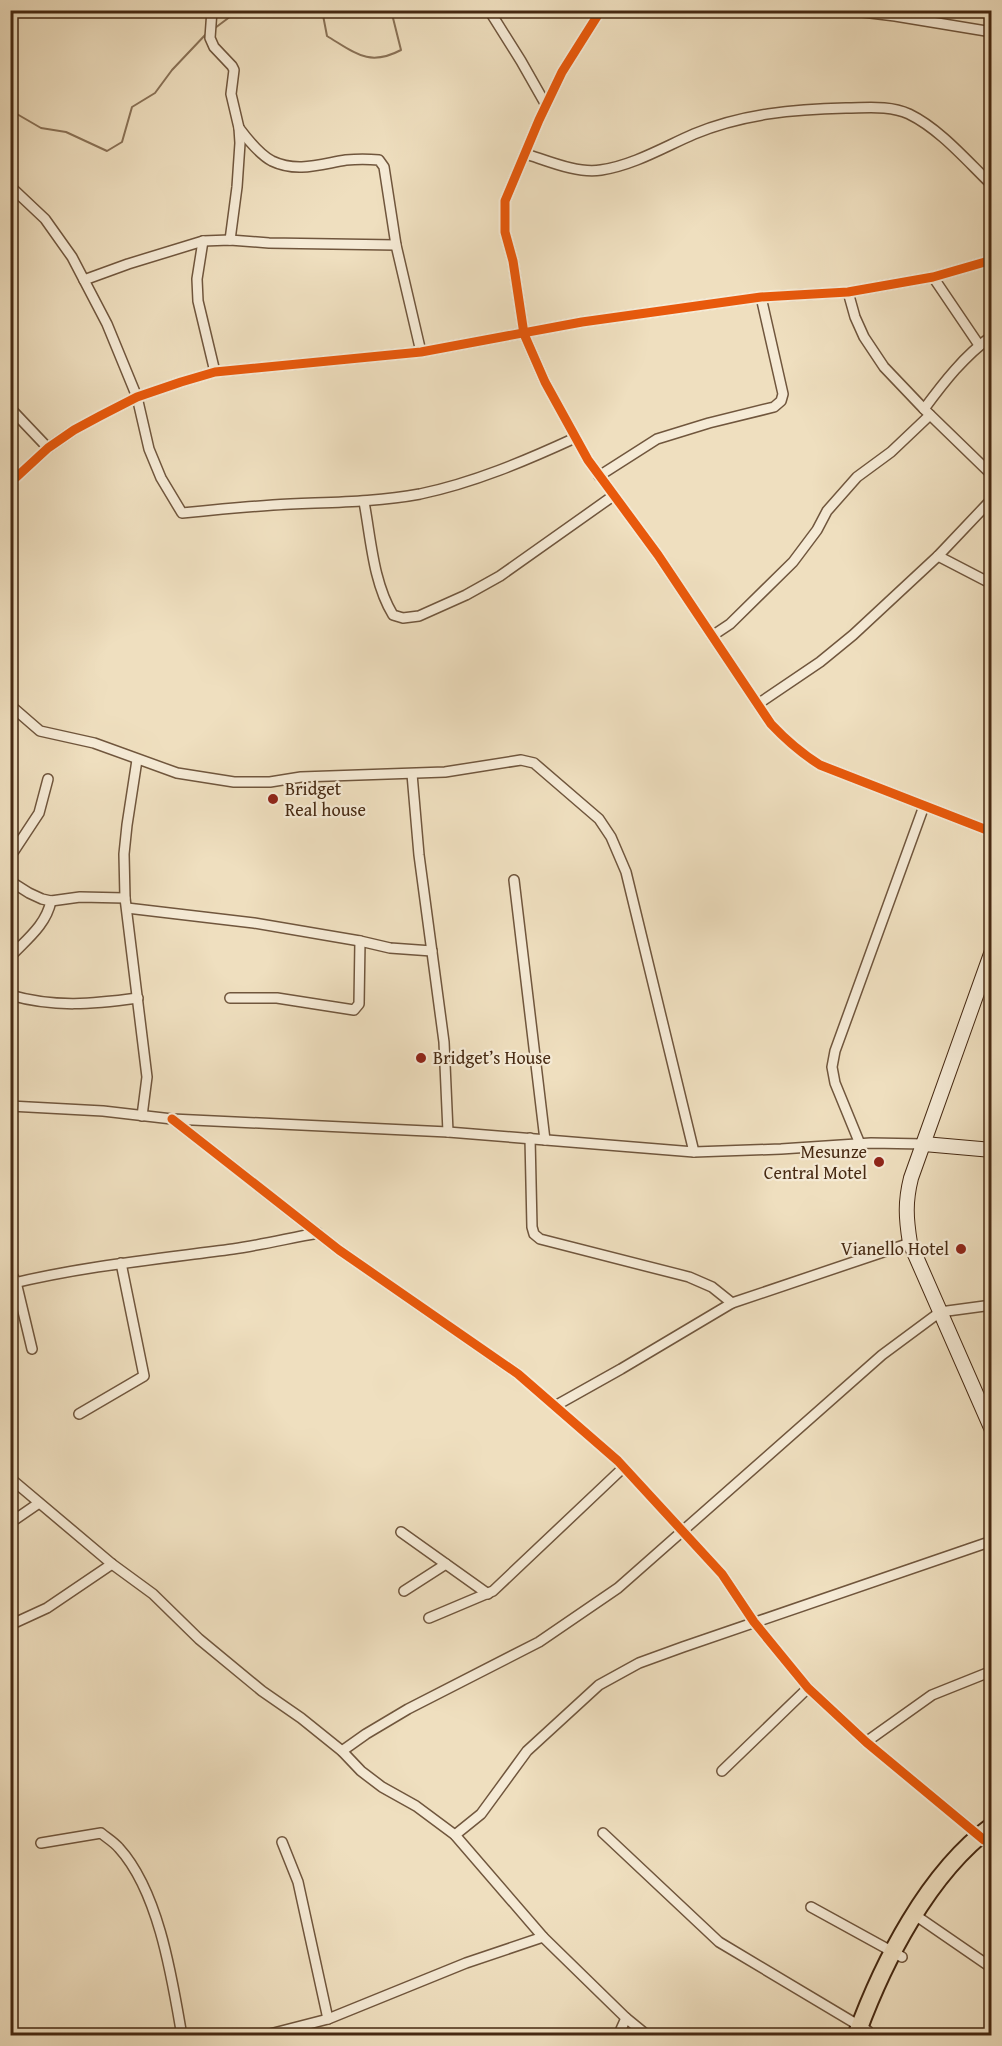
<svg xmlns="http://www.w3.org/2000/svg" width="1002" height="2046" font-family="'Gentium Book Plus',serif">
	<rect width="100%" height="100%" fill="#efdfbf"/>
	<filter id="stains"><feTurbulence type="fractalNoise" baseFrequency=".00333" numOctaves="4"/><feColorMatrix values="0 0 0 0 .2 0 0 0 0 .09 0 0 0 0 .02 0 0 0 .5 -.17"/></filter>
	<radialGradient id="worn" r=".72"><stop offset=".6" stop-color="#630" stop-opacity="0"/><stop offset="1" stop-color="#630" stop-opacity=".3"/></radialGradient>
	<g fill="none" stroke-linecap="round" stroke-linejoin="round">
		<g stroke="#897156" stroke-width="2">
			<path d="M 322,10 L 327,36 C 355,53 369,67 401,50 L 391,10"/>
			<polyline points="215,28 239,10"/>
			<polyline points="10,110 41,128 66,132 107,151 122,142 132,107 155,93 172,70 207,33"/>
		</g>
		<g stroke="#70563d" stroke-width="12">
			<g id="street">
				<polyline points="212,10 210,38 214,47 232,66 234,70 231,94 239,128 240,143 237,187 230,240"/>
				<polyline points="489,10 521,61 546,105"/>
				<path d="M 601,10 L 562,72 L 539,120 L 505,201 L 505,232 L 513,261 L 524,334 L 545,382 L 588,460 L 658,555 L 771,724 C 786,740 801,753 820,765 L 992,832"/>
				<polyline points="846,10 895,16 992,32"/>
				<path d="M 239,128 C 248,140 259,154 272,161 C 297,173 321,164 346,160 C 357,159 368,159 379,160 L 384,167 L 396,245 L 421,352"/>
				<path d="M 526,154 C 548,161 578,174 601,170 C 634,165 664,147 694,134 C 742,114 794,109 846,108 C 867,108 889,105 909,114 C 940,129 967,161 992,185"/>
				<path d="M 10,186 L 45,219 L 72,257 L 107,324 L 137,397 L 149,449 L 161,478 L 182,513 C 212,510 243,507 273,505 C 322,502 371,503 420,494 C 473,483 525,461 575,438"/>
				<polyline points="203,241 197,279 198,301 215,372"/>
				<polyline points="933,277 979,345"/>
				<polyline points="84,280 128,264 203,241 230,240 269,243 396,245"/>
				<polyline points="848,292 855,317 864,337 884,367 924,409 992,475"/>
				<polyline points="10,408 48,448"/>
				<path d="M 924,409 C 944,382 964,356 992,336"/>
				<polyline points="599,476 657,439 709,423 774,407 781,401 783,394 761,297"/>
				<polyline points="10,483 48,448 74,430 100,416 137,397 181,382 215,372 421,352 582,322 761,297 848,292 933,277 992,260"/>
				<path d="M 364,502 C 371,539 373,582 393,615 L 403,618 L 419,616 L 466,595 L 500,576 L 613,496"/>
				<polyline points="938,556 992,584"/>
				<polyline points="712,636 730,624 793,562 817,530 827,511 857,477 891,452 930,415"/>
				<polyline points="758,704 820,662 853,635 938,556 992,499"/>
				<polyline points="10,705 40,731 94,743 177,773 234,782 270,782 301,777 445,772 521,760 534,763 599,819 611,837 626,872 694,1152"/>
				<polyline points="137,760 127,825 124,854 125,898 147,1077 142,1116"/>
				<polyline points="412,774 419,855 444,1042 448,1132"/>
				<polyline points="10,857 39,813 48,779"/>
				<polyline points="514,880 545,1140"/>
				<polyline points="10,881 29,893 42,899 51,901 80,897 125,898"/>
				<polyline points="127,908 254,923 360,941 390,948 432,951"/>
				<path d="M 10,957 C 27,939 46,925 51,901"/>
				<path d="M 10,995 C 55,1008 93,1004 138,998"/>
				<polyline points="230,998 277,998 354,1010 359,1004 360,941"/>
				<polyline points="10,1106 103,1111 172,1119 448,1132 694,1152 781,1149 871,1143 924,1144"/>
				<polyline points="172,1119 339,1250 518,1374 618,1461 722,1574 754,1622 808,1688 866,1742 982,1838"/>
				<polyline points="530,1138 532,1227 534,1234 540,1239 689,1277 712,1287 732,1303"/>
				<polyline points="860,1144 835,1083 832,1067 835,1051 924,806"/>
				<polyline points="10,1271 16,1282 32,1349"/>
				<path d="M 10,1284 C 84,1266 158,1259 233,1249 C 261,1245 290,1238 318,1233"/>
				<polyline points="555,1406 621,1369 732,1303 910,1243"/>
				<polyline points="79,1414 144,1376 121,1263"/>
				<polyline points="10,1478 112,1564 153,1594 199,1639 262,1691 301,1718 342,1751 361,1771 382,1787 416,1806 455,1835 543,1937 626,2018"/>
				<polyline points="10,1523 39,1503"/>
				<polyline points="401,1532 488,1594"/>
				<polyline points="404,1591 446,1564"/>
				<polyline points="429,1618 493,1591 624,1467"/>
				<polyline points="10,1625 47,1608 112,1564"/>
				<polyline points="866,1742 932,1695 992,1671"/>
				<polyline points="342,1751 366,1734 408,1709 539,1642 618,1588 882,1355 940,1312 992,1305"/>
				<polyline points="722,1771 808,1688"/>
				<polyline points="603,1833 719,1942 868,2031"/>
				<polyline points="455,1835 481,1814 527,1751 599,1685 639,1663 683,1647 992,1541"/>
				<polyline points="282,1842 298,1882 328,2019"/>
				<path d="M 41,1843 L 101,1833 C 107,1838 114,1842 119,1848 C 159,1892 172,1978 182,2036"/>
				<polyline points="811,1907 902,1957"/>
				<polyline points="915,1915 992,1968"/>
				<polyline points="262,2036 328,2019 466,1963 543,1937"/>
				<polyline points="618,2036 626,2018 648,2036"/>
			</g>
		</g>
		<g stroke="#462912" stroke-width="16">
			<g id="secondary">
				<path d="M 992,951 L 911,1178 C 905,1202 906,1218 910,1243 L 992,1430"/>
				<polyline points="924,1144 992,1150"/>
			</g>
		</g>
		<g stroke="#462912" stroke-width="20">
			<path id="highway" d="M 856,2036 C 883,1962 928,1873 992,1826"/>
		</g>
		<use href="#street" stroke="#f5ead5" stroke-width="9"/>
		<use href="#secondary" stroke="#f5ead5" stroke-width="14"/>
		<use href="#highway" stroke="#efdfbf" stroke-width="16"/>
		<g stroke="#f5ead5" stroke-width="13">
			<g id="cycleway">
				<path d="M 601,10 L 562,72 L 539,120 L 505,201 L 505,232 L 513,261 L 524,334 L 545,382 L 588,460 L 658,555 L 771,724 C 786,740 801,753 820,765 L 992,832"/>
				<polyline points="10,483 48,448 74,430 100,416 137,397 181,382 215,372 421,352 582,322 761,297 848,292 933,277 992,260"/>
				<polyline points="172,1119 339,1250 518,1374 618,1461 722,1574 754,1622 808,1688 866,1742 984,1840"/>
			</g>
		</g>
		<use href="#cycleway" stroke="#e8590c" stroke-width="9"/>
	</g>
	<g fill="#8f2418" stroke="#f5ead5" stroke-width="2">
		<circle cx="273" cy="799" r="6"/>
		<circle cx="421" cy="1058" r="6"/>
		<circle cx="879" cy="1162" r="6"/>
		<circle cx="961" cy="1249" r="6"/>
	</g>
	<g text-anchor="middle" stroke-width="4.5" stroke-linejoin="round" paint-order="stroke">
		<g font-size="18" fill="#462912" stroke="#f5ead5" text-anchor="start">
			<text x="285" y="795">Bridget<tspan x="285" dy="21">Real house</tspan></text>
			<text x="433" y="1064">Bridget’s House</text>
			<text x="867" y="1158" text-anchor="end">Mesunze<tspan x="867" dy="21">Central Motel</tspan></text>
			<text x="949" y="1255" text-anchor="end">Vianello Hotel</text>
		</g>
	</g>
	<rect width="1002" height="2046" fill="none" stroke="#efdfbf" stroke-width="36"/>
	<rect x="12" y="12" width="978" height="2022" fill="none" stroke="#462912" stroke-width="3"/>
	<rect x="18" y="18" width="966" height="2010" fill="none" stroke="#462912" stroke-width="1.5"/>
	<rect width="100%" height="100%" filter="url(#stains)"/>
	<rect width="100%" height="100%" fill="url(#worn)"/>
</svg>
